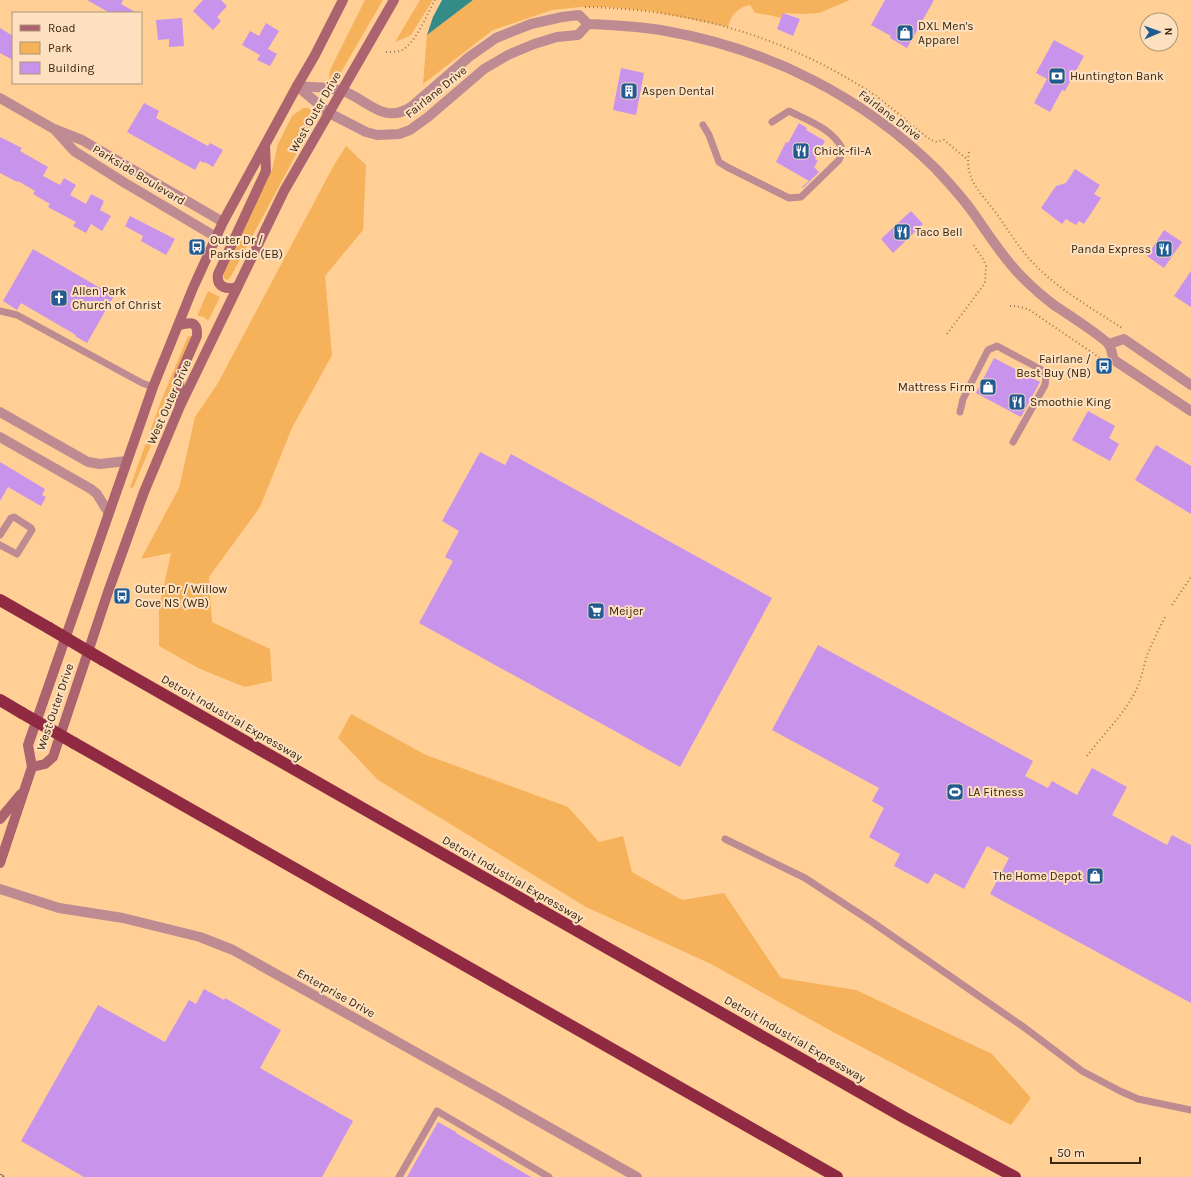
<svg xmlns="http://www.w3.org/2000/svg" width="1191" height="1177" font-family="Karla,sans-serif">
	<rect width="100%" height="100%" fill="#ffcf96"/>
	<g fill="#f6b25b">
		<path d="M 365,0 L 383,0 L 337,79 L 333,82 L 330,81 C 328,74 331,68 334,62 Z"/>
		<polygon points="420,0 433,0 411,35 405,38 395,42"/>
		<path d="M 473,0 L 850,0 L 819,13 L 803,14 L 783,13 L 781,18 L 769,15 L 755,13 L 750,5 C 737,8 731,15 728,27 L 651,11 L 609,7 L 581,7 L 552,10 L 493,30 L 423,84 L 427,35 Z"/>
		<polygon points="303,108 308,108 316,113 315,119 230,278 227,280 224,278 223,274 263,186 272,170 278,144 292,116"/>
		<polygon points="346,146 366,165 363,230 325,276 332,355 292,428 260,507 209,577 212,622 270,649 272,681 245,687 200,669 159,646 159,608 171,553 141,559 179,488 195,417 218,383 334,165"/>
		<polygon points="208,291 220,297 208,321 204,317 198,316 198,314"/>
		<polygon points="188,336 193,337 179,365 173,394 133,488 130,487 161,401"/>
		<polygon points="351,714 426,755 568,807 599,842 623,836 632,872 682,900 724,893 781,978 856,990 992,1054 1031,1098 1011,1125 833,1032 711,964 586,907 378,780 338,738"/>
	</g>
	<polygon fill="#358b87" points="442,0 473,0 427,35 433,17"/>
	<g fill="#c893eb">
		<polygon points="87,0 123,0 121,4 137,13 110,13"/>
		<polygon points="203,0 221,0 227,6 217,17 221,21 213,30 193,11"/>
		<polygon points="885,0 934,0 907,48 890,38 891,36 871,25"/>
		<polygon points="783,13 800,19 793,36 777,29"/>
		<polygon points="182,18 184,46 169,47 169,39 158,40 156,20"/>
		<polygon points="266,23 279,31 268,49 277,54 270,66 257,60 260,55 242,45 250,31 259,36"/>
		<polygon points="0,28 13,36 13,60 0,53"/>
		<polygon points="1054,40 1084,56 1065,91 1062,90 1050,112 1034,103 1047,79 1036,73"/>
		<polygon points="621,68 644,73 636,115 613,110"/>
		<polygon points="144,103 159,111 156,118 208,146 210,143 223,150 213,167 205,162 204,163 200,161 195,170 127,132"/>
		<polygon points="799,123 807,128 806,130 825,141 815,159 818,161 814,167 819,172 803,188 802,187 809,181 776,162 786,142 788,143"/>
		<polygon points="0,137 22,148 20,151 48,167 43,176 60,185 64,178 76,185 70,195 86,204 91,194 104,201 100,210 111,216 102,231 91,224 86,233 73,226 76,222 48,207 50,204 33,194 35,191 18,181 17,182 0,173"/>
		<polygon points="1075,169 1100,185 1094,194 1101,198 1084,224 1079,221 1076,225 1066,219 1062,224 1041,208 1056,186 1066,183"/>
		<polygon points="911,211 923,224 893,253 881,239"/>
		<polygon points="130,216 175,239 166,255 141,241 143,236 125,226"/>
		<polygon points="1164,230 1182,242 1164,268 1147,256"/>
		<polygon points="33,249 102,289 103,287 115,294 87,343 75,336 76,335 21,303 17,310 3,301"/>
		<polygon points="1191,271 1191,307 1174,296"/>
		<polygon points="994,358 1040,382 1021,417 976,393"/>
		<polygon points="1088,411 1115,426 1109,438 1119,444 1110,461 1072,440"/>
		<polygon points="1156,445 1191,466 1191,514 1135,480"/>
		<polygon points="480,452 505,465 511,454 772,598 680,767 419,623 453,561 445,557 459,531 442,521"/>
		<polygon points="0,462 45,489 42,495 46,497 41,506 8,487 0,501"/>
		<polygon points="818,645 1033,761 1025,776 1048,788 1052,781 1077,795 1092,768 1127,787 1112,815 1167,845 1172,835 1191,845 1191,1003 990,894 1009,858 987,846 964,889 935,873 928,884 894,866 900,854 869,837 884,808 872,801 879,788 772,730"/>
		<polygon points="204,989 224,1000 225,998 281,1030 260,1068 353,1121 322,1177 84,1177 21,1141 98,1005 165,1042 189,1000 196,1004"/>
		<polygon points="438,1122 456,1132 456,1133 531,1177 407,1177"/>
	</g>
	<g fill="none" stroke-linecap="round" stroke-linejoin="round">
		<g stroke="#9d7b53" stroke-width="2" stroke-dasharray="1 3" stroke-linecap="butt">
			<path d="M 585,7 C 688,9 780,35 867,90 C 890,105 909,124 931,140 L 937,142 L 944,140 L 968,160"/>
			<path d="M 386,52 C 391,52 397,52 402,50 C 416,43 427,14 435,0"/>
			<path d="M 969,152 C 964,179 981,193 996,213 C 1009,231 1020,250 1036,266 C 1061,291 1093,309 1122,328"/>
			<polyline points="1010,306 1016,306 1028,309 1103,360"/>
			<polyline points="947,334 985,283 986,266 983,259 972,243"/>
			<polyline points="1172,605 1191,577"/>
			<path d="M 1087,756 C 1104,733 1126,713 1138,686 C 1142,676 1144,664 1148,653 C 1153,641 1159,629 1165,617"/>
		</g>
		<g stroke="#bd8b91" stroke-width="7">
			<path d="M 703,125 L 709,135 L 719,162 L 727,167 L 789,198 L 801,197 L 839,160 L 843,150 C 833,129 809,121 789,111 L 772,122"/>
			<polyline points="0,311 17,315 142,383 153,387"/>
			<polyline points="960,412 963,399 988,350 997,346 1042,370 1046,377 1045,385 1013,442"/>
			<polyline points="0,535 11,518 14,517 31,528 32,530 17,554 0,545"/>
			<polyline points="725,839 805,878 872,922 1025,1028 1082,1071 1120,1091 1138,1099 1191,1110"/>
			<polyline points="399,1177 437,1111 549,1177"/>
		</g>
		<g stroke="#bd8b91" stroke-width="10">
			<polyline points="0,98 54,129 82,140 223,222"/>
			<polyline points="56,131 74,151 125,183 216,237"/>
			<polyline points="0,412 88,462 100,464 127,461"/>
			<polyline points="0,437 91,489 97,494 108,512"/>
			<polyline points="0,889 59,908 123,918 200,937 233,950 487,1092 637,1177"/>
		</g>
		<g stroke="#bd8b91" stroke-width="10">
			<path d="M 297,86 C 308,87 334,87 343,91 C 368,100 384,125 411,107 L 469,57 L 496,38 L 531,24 L 562,17 L 579,15 L 588,24 C 614,25 640,26 666,31 C 768,49 862,96 936,169 C 949,183 963,198 974,214 C 989,235 1003,258 1022,277 C 1032,287 1042,296 1054,305 C 1063,311 1106,339 1109,345 C 1112,349 1112,356 1114,360 L 1191,411"/>
			<polyline points="297,86 329,113 366,132 377,135 399,134 410,130 428,117 484,69 508,55 534,44 557,37 578,35 588,24"/>
			<polyline points="1109,344 1124,339 1191,385"/>
		</g>
		<g stroke="#ab646f" stroke-width="10">
			<path d="M 237,287 C 226,290 216,287 218,274 L 264,175 L 266,171 L 265,145"/>
			<path d="M 179,325 C 191,322 198,321 197,336 L 179,377 L 180,404"/>
			<polyline points="32,767 45,764 53,757 108,592 144,492 180,406 284,191 394,0"/>
			<polyline points="32,767 28,745 153,387 193,288 223,222 297,86 315,55 343,0"/>
			<polyline points="0,819 21,794"/>
			<polyline points="0,863 32,767"/>
		</g>
		<g stroke="#8f2a42" stroke-width="12">
			<polyline points="0,600 49,628"/>
			<polyline points="103,660 905,1118 1015,1177"/>
			<polyline points="0,700 22,713"/>
			<polyline points="74,743 837,1177"/>
		</g>
		<g stroke="#7d613d" stroke-width="4.5">
			<polyline id="rail" points="0,1176 2,1177"/>
		</g>
		<use href="#rail" stroke="#fde0bf" stroke-width="3" stroke-dasharray="9" stroke-linecap="butt"/>
		<g stroke="#8f2a42" stroke-width="12">
			<polyline points="49,628 103,660"/>
			<polyline points="22,713 74,743"/>
		</g>
	</g>
	<defs>
		<g id="shop-square" transform="scale(0.9)"><rect x="-9" y="-9" width="18" height="18" rx="4" fill="#225b92" stroke="#fde0bf"/><path d="M-5-2.5h2.3a2.7 3.5 0 0 1 5.4 0H5L5.5 6h-11ZM-1.5-2.5h3a1.5 2.3 0 0 0-3 0Z" fill="#fff"/></g>
		<g id="bank-square" transform="scale(0.9)"><rect x="-9" y="-9" width="18" height="18" rx="4" fill="#225b92" stroke="#fde0bf"/><path d="M-6-4H6V4H-6ZM0-2.3a2.3 2.3 0 1 0 0 4.6a2.3 2.3 0 1 0 0-4.6Z" fill="#fff"/></g>
		<g id="building-square" transform="scale(0.9)"><rect x="-9" y="-9" width="18" height="18" rx="4" fill="#225b92" stroke="#fde0bf"/><path d="M-4-6H4V6H1V3H-1V6H-4ZM-2.5-4.3h1.7v1.8h-1.7ZM.8-4.3h1.7v1.8H.8ZM-2.5-1h1.7V.8h-1.7ZM.8-1h1.7V.8H.8Z" fill="#fff"/></g>
		<g id="restaurant-square" transform="scale(0.9)"><rect x="-9" y="-9" width="18" height="18" rx="4" fill="#225b92" stroke="#fde0bf"/><path d="M-5-6h1v4h1v-4h1v4h1v-4h1v5L-1.5 .5V6h-2V.5L-5-1ZM5-6V6H3V1.5H1.5Q1.5-4 5-6Z" fill="#fff"/></g>
		<g id="bus-square" transform="scale(0.9)"><rect x="-9" y="-9" width="18" height="18" rx="4" fill="#225b92" stroke="#fde0bf"/><path d="M-5-6H5V4H4V6H2V4H-2V6H-4V4H-5ZM-3.5-4V0h7V-4ZM-3.5 1.2v1.5H-2V1.2ZM2 1.2v1.5H3.5V1.2Z" fill="#fff"/></g>
		<g id="church-square" transform="scale(0.9)"><rect x="-9" y="-9" width="18" height="18" rx="4" fill="#225b92" stroke="#fde0bf"/><path d="M-1.2-6h2.4v3.5h3.3v2.4h-3.3V6h-2.4V-.1h-3.3v-2.4h3.3Z" fill="#fff"/></g>
		<g id="supermarket-square" transform="scale(0.9)"><rect x="-9" y="-9" width="18" height="18" rx="4" fill="#225b92" stroke="#fde0bf"/><path d="M-6-5.5h2.5l.6 2H6L4.5 2H-2.5L-4.4-4H-6ZM-1.5 3.2a1.3 1.3 0 1 0 .1 0ZM3 3.2a1.3 1.3 0 1 0 .1 0Z" fill="#fff"/></g>
		<g id="stadium-square" transform="scale(0.9)"><rect x="-9" y="-9" width="18" height="18" rx="4" fill="#225b92" stroke="#fde0bf"/><path d="M0-5a6.5 5 0 1 0 0 10a6.5 5 0 1 0 0-10ZM-3.5-1.8h7v3.6h-7Z" fill="#fff"/></g>
	</defs>
	<g fill-rule="evenodd">
		<use href="#shop-square" x="905" y="33"/>
		<use href="#bank-square" x="1057" y="76"/>
		<use href="#building-square" x="629" y="91"/>
		<use href="#restaurant-square" x="801" y="151"/>
		<use href="#restaurant-square" x="902" y="232"/>
		<use href="#bus-square" x="197" y="247"/>
		<use href="#restaurant-square" x="1164" y="249"/>
		<use href="#church-square" x="59" y="298"/>
		<use href="#bus-square" x="1104" y="366"/>
		<use href="#shop-square" x="988" y="387"/>
		<use href="#restaurant-square" x="1017" y="402"/>
		<use href="#bus-square" x="122" y="596"/>
		<use href="#supermarket-square" x="596" y="611"/>
		<use href="#stadium-square" x="955" y="792"/>
		<use href="#shop-square" x="1095" y="876"/>
	</g>
	<g text-anchor="middle" stroke-width="4" stroke-linejoin="round" paint-order="stroke">
		<g font-size="12" fill="#38260e" stroke="#fde0bf" text-anchor="start">
			<text x="918" y="30">DXL Men's<tspan x="918" dy="14">Apparel</tspan></text>
			<text x="1070" y="80">Huntington Bank</text>
			<text x="642" y="95">Aspen Dental</text>
			<text x="814" y="155">Chick-fil-A</text>
			<text x="915" y="236">Taco Bell</text>
			<text x="210" y="244">Outer Dr /<tspan x="210" dy="14">Parkside (EB)</tspan></text>
			<text x="1151" y="253" text-anchor="end">Panda Express</text>
			<text x="72" y="295">Allen Park<tspan x="72" dy="14">Church of Christ</tspan></text>
			<text x="1091" y="363" text-anchor="end">Fairlane /<tspan x="1091" dy="14">Best Buy (NB)</tspan></text>
			<text x="975" y="391" text-anchor="end">Mattress Firm</text>
			<text x="1030" y="406">Smoothie King</text>
			<text x="135" y="593">Outer Dr / Willow<tspan x="135" dy="14">Cove NS (WB)</tspan></text>
			<text x="609" y="615">Meijer</text>
			<text x="968" y="796">LA Fitness</text>
			<text x="1082" y="880" text-anchor="end">The Home Depot</text>
		</g>
		<g font-size="12" fill="#38260e" stroke="#fde0bf">
			<text transform="translate(436 92) rotate(-39)" y="4">Fairlane Drive</text>
			<text transform="translate(315 112) rotate(-60)" y="4">West Outer Drive</text>
			<text transform="translate(890 115) rotate(37)" y="4">Fairlane Drive</text>
			<text transform="translate(139 175) rotate(31)" y="4">Parkside Boulevard</text>
			<text transform="translate(169 402) rotate(-66)" y="4">West Outer Drive</text>
			<text transform="translate(55 707) rotate(-71)" y="4">West Outer Drive</text>
			<text transform="translate(232 718) rotate(30)" y="4">Detroit Industrial Expressway</text>
			<text transform="translate(513 879) rotate(30)" y="4">Detroit Industrial Expressway</text>
			<text transform="translate(336 993) rotate(29)" y="4">Enterprise Drive</text>
			<text transform="translate(795 1039) rotate(30)" y="4">Detroit Industrial Expressway</text>
		</g>
	</g>
	<rect x="12" y="12" width="130" height="72" fill="#fde0bf" stroke="#ae9678"/>
	<rect x="20" y="25" width="20" height="6" fill="#ab646f" stroke="#ae9678"/>
	<text x="48" y="32" font-size="12" fill="#38260e">Road</text>
	<rect x="20" y="42" width="20" height="12" fill="#f6b25b" stroke="#ae9678"/>
	<text x="48" y="52" font-size="12" fill="#38260e">Park</text>
	<rect x="20" y="62" width="20" height="12" fill="#c893eb" stroke="#ae9678"/>
	<text x="48" y="72" font-size="12" fill="#38260e">Building</text>
	<g transform="translate(1159 32) rotate(88)"><circle r="19" fill="#fde0bf" stroke="#ae9678"/>
	<path d="M0-3L7 15L0 10L-7 15Z" fill="#225b92"/>
	<text y="-6" font-size="11" font-weight="bold" text-anchor="middle" fill="#38260e">N</text>
	</g>
	<path d="M1051 1157v6h89v-6" fill="none" stroke="#38260e" stroke-width="2"/>
	<text x="1057" y="1157" font-size="12" fill="#38260e" stroke="#fde0bf" stroke-width="3" paint-order="stroke">50 m</text>
</svg>
